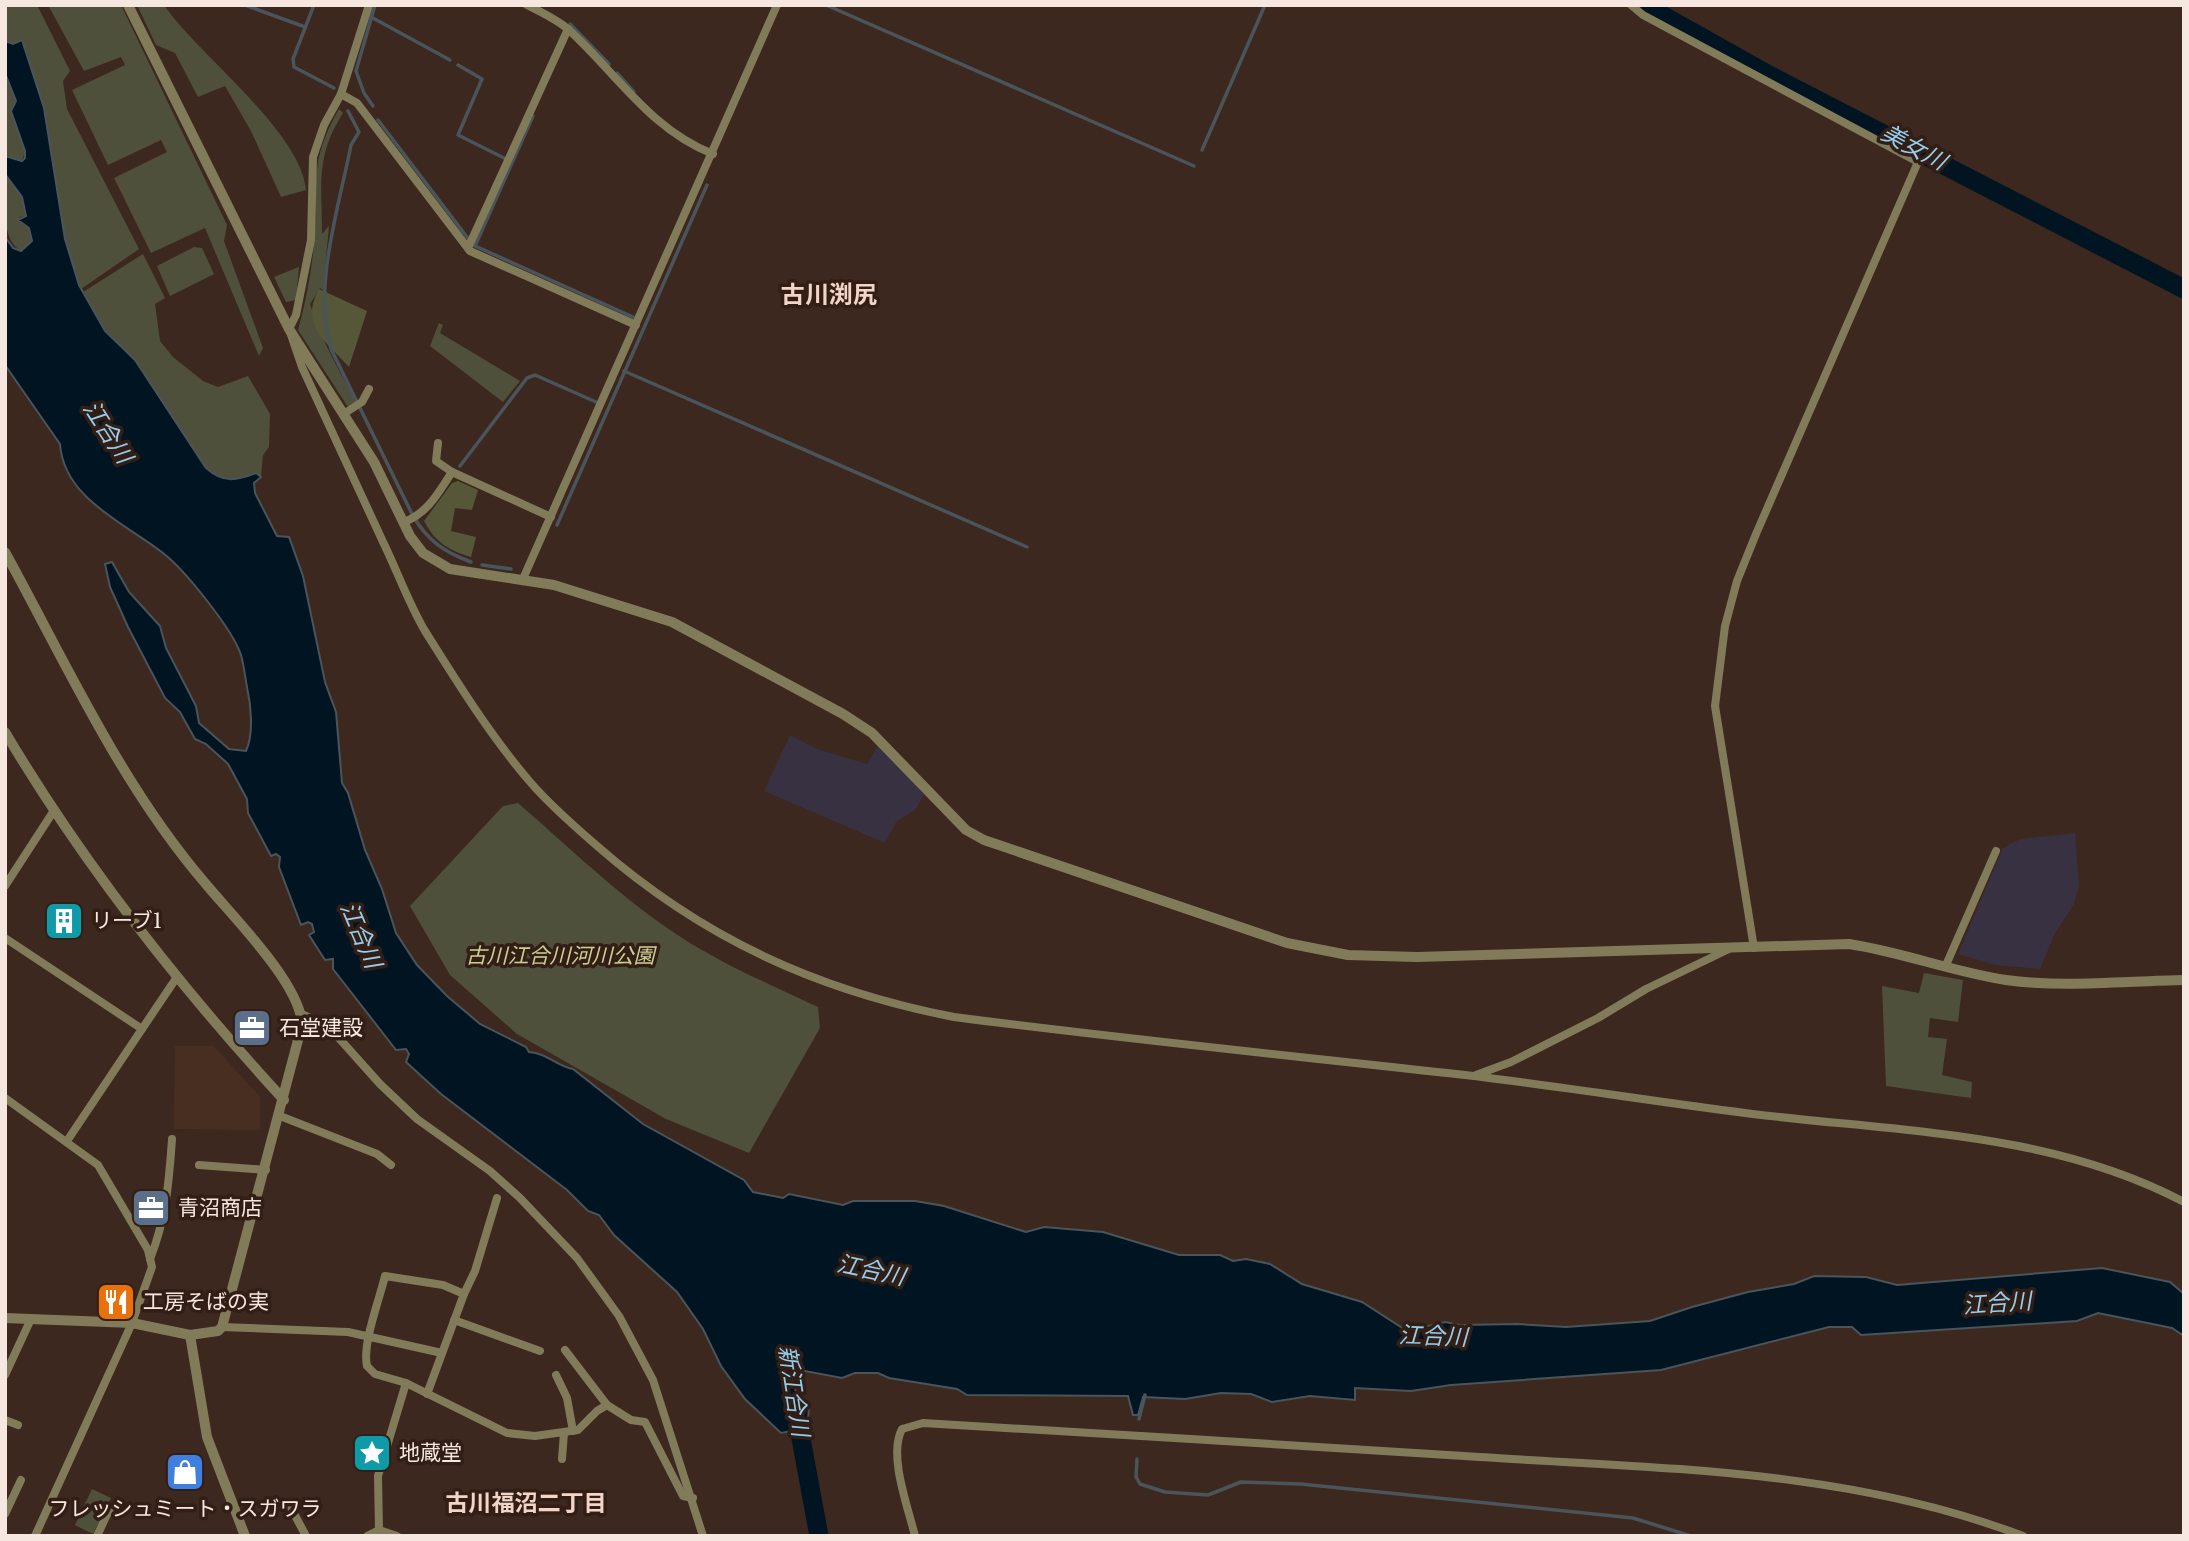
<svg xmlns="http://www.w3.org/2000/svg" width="2189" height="1541" font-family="'Libre Baskerville','Noto Sans JP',serif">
	<rect width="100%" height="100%" fill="#3c281e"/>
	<polygon fill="#482e20" points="175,1046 214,1046 260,1097 260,1130 174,1129"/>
	<g fill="#383142">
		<polygon points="790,735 817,749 867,764 878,746 906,772 924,795 915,810 896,822 885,843 764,791"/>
		<polygon points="2075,833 2079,885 2074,904 2055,933 2040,969 1996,965 1958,954 2003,848 2020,839"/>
	</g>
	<g fill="#4f503b">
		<polygon points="5,5 37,5 70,71 63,81 67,109 139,249 81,289 65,239 44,108 21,41 13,44 5,41"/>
		<polygon points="48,5 121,5 227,225 224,241 263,348 259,356 205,228 151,253 114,178 167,152 161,140 108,165 72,90 125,65 121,57 84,71"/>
		<path d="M 137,5 L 164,5 C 198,55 301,131 306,190 L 281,197 L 251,131 L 225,86 L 198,97 L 175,53 L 156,45 Z"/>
		<polygon points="5,73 16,101 11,111 25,151 22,161 5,156"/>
		<path d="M 339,109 L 343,113 C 315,157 322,185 322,234 L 329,226 L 323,290 L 320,288 L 310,304 C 320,338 339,370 356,402 L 348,407 L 298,330 C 306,302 311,274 314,245 C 320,185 306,167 339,109 Z"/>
		<path d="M 5,174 L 22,197 L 26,216 L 19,217 L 29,228 L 32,241 L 22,251 C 0,242 5,198 5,174 Z"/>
		<polygon points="194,247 202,248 214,274 170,296 157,266"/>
		<path d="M 143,254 L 165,298 L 155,304 L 160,341 L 173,357 L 203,381 L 218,387 L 248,376 L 270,414 L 269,447 L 263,455 L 261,477 L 256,473 C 236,481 223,483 206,468 L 135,360 L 105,331 L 83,292 Z"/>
		<polygon points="299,267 296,300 286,302 274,277"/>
		<polygon points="439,323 443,325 440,333 520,381 503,402 430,346"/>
		<path d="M 518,803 C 577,854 634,911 702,950 C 739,972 779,988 818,1007 L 820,1028 L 749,1153 L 666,1119 L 517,1034 L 450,975 L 410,906 L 503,806 Z"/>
		<polygon points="1924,973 1963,980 1958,1022 1930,1018 1928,1037 1947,1039 1942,1075 1972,1082 1971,1098 1886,1086 1882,986 1919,993"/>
		<polygon points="92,1489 111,1498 93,1534 75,1525"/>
	</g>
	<g fill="#555738">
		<path d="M 319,289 L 367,311 L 349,367 C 326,341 299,325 319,289 Z"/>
		<path d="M 458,481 L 478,490 L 472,510 L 455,508 L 451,531 L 476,537 L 471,557 C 448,550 435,542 424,521 L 452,483 Z"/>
	</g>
	<path fill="#001521" stroke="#4a545b" stroke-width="2" d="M 22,40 L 44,108 L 65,239 L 79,285 L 105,331 L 135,360 L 206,468 C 223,483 236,481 256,473 L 261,477 L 254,483 L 255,493 L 277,536 L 289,537 L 303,576 L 325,682 L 336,712 L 342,783 L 348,793 L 365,850 L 382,889 L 396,933 L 417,965 L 447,996 L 480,1024 L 526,1047 L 529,1052 C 547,1053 556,1066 573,1069 L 643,1124 L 744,1180 L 753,1192 L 783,1198 L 789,1194 L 843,1205 L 853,1201 L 915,1201 L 944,1206 L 1026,1232 L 1044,1227 L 1103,1232 L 1179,1255 L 1220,1255 L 1233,1261 L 1246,1259 L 1270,1264 L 1302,1284 L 1362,1302 L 1404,1329 L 1411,1330 L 1445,1322 L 1460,1325 L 1517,1324 L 1566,1327 L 1650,1321 L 1692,1307 L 1748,1292 L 1794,1284 L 1814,1276 L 1866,1277 L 1897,1285 L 2102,1268 L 2170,1282 L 2184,1294 L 2184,1336 L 2172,1328 L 2098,1313 L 2077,1321 L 1861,1335 L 1852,1327 L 1829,1327 L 1661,1370 L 1451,1385 L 1411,1391 L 1355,1388 L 1355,1400 L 1310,1396 L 1272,1402 L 1251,1394 L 1221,1393 L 1185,1399 L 1143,1397 L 1138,1415 L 1133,1415 L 1128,1396 L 967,1395 L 957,1389 L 889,1378 L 878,1373 L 855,1373 L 842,1378 L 805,1371 L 792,1379 L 800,1404 L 809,1408 L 807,1428 L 781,1433 L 745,1399 L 721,1366 L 703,1329 L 677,1292 L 614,1235 L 599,1215 L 588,1211 L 567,1190 L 441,1094 L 406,1062 L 409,1054 L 406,1049 L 396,1050 L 333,969 L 333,959 L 325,960 L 309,935 L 314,932 L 312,924 L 308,922 L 301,925 L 279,867 L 280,857 L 276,854 L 271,856 L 248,813 L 247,799 L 228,764 L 206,744 L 195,739 L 180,712 L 165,698 L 128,627 L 110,587 L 105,564 L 112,562 L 129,592 L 160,626 L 166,648 L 196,706 L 199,723 L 229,749 L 246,751 C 254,734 251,705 247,687 C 245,677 244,665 241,655 C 233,630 185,570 163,553 C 125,523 64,499 60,444 L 5,365 L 5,237 L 13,248 L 21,251 L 32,241 L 29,228 L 18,220 L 26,216 L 22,197 L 5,174 L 5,156 L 22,161 L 25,158 L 25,151 L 11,111 L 16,101 L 5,73 L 5,41 L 13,44 Z"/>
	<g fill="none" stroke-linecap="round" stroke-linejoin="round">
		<g stroke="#4a545b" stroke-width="3.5">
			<polyline points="245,5 305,27"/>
			<polyline points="314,5 293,59 294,67 334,88"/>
			<polyline points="826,5 1194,166"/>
			<polyline points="371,17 450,60"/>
			<polyline points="570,24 609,64"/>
			<polyline points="458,65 482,79 458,135 508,160"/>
			<polyline points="617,73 634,92"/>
			<polyline points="373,106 364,93 356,71 375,5"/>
			<path d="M 348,111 L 359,132 L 351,145 C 339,207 312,289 331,349 L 413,516 C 428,541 444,552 471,562"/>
			<polyline points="533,116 475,246 633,317"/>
			<polyline points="378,120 470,241"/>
			<polyline points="1202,150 1265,5"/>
			<polyline points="624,371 1027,547"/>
			<polyline points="460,466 527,378 535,375 596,402"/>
			<polyline points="557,525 707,185"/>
			<polyline points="482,565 511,569"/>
			<polyline points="1139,1419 1145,1395"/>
			<polyline points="1137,1459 1136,1477 1140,1484 1165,1492 1208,1495 1241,1482 1301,1484 1633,1518 1691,1536"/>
		</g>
		<g stroke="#001521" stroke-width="19">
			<polyline points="1644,5 1769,75 2184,289"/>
			<polyline points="795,1406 819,1536"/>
		</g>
		<g stroke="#827b5a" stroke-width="8">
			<path d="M 369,5 L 341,94 L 324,125 L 313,157 L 311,240 L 296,315 L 289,329 L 302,367 C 329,426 357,485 384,544 C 398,573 409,604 425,631 C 457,682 491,737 531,783 C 550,805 574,826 596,845 C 702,938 816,990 954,1017 C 1124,1039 1295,1056 1465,1075 C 1558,1086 1651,1101 1745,1113 C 1893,1132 2048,1130 2184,1202"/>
			<path d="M 527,5 C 541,12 558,20 569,30 C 617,74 650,129 713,154"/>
			<polyline points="1631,5 1643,15 1918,162 1756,534 1737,581 1725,626 1715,706 1754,948"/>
			<polyline points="341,94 357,103 470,251 636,325"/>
			<polyline points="468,248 568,29"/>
			<polyline points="345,413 362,402 369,389"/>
			<polyline points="438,443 436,461 452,472"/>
			<path d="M 404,522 C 428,513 438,493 452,472 L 551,517"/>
			<polyline points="522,581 777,5"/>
			<polyline points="5,886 53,812"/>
			<polyline points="5,938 142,1029 67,1141"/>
			<polyline points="1946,965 1996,851"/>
			<polyline points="302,1014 329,1027 380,1084 417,1119 490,1171 520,1198 577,1258 619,1316 653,1380 703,1536"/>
			<polyline points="142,1029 177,977"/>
			<polyline points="1476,1075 1511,1062 1598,1018 1646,989 1729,949"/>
			<polyline points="5,1098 98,1165 148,1250 152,1267 132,1323 35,1536"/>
			<polyline points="280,1116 377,1154 391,1165"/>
			<polyline points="199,1165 266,1170"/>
			<path d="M 497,1198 L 475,1271 L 464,1294 L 443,1285 L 385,1276 C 379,1301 362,1344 367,1366 L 375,1374 L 406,1383 L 507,1433 L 535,1436 L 578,1430 L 597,1411 L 607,1405 L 631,1420 L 645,1422 L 683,1496 L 693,1498"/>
			<path d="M 150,1259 C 166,1219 169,1182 172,1139"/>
			<polyline points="454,1320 540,1351"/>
			<polyline points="222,1327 348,1332 442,1353"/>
			<polyline points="565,1350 607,1405"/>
			<polyline points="5,1375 31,1319"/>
			<polyline points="556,1375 567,1398 573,1431"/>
			<polyline points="427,1394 464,1294"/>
			<polyline points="5,1420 18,1425"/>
			<polyline points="562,1459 564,1433"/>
			<polyline points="291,1508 306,1536"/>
			<polyline points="5,1514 21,1480"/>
			<polyline points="379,1530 378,1476 406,1383"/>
			<polyline points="97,1536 110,1508"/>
			<polyline points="367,1536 379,1530 397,1536"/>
			<path d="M 915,1536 C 908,1507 888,1455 902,1429 L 923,1423 C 1109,1433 1294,1446 1480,1457 C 1664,1469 1848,1469 2023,1536"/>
		</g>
		<g stroke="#827b5a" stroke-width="10">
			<path d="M 128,5 L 289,329 L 374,462 L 410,536 L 423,553 L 450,569 L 554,585 L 672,622 L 843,714 L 872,733 L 966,830 L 984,840 L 1287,943 L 1348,955 L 1417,957 L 1849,944 C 1902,952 1953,972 2006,980 C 2064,988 2125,981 2184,980"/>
			<path d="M 5,552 C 67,665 121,785 205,883 C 232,916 301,984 302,1025 L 222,1327 L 218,1331 L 190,1335 L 132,1323 L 5,1318"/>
			<path d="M 5,732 C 84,865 180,987 284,1100"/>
			<polyline points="190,1335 207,1437 245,1536"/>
		</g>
	</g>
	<defs>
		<g id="building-square" transform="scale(2.0125)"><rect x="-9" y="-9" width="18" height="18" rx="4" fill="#0f9aa8" stroke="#321e14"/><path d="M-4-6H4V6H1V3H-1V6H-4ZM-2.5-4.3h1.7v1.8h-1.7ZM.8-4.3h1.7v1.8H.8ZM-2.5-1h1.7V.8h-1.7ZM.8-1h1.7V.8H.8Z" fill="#fff"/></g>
		<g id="office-square" transform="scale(2.0125)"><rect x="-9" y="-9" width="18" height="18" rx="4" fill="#5c6f8a" stroke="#321e14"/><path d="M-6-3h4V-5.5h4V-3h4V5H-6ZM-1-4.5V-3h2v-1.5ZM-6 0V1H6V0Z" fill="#fff"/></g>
		<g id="restaurant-square" transform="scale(2.0125)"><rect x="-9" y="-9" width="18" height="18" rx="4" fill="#e8710a" stroke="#321e14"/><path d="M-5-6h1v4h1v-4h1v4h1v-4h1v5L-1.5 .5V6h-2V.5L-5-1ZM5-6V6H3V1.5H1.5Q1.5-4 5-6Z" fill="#fff"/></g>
		<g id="sight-square" transform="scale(2.0125)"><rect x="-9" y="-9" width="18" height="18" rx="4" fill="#0f9aa8" stroke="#321e14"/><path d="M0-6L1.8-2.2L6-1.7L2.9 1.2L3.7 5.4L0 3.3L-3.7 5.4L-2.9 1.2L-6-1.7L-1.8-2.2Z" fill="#fff"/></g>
		<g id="shop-square" transform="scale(2.0125)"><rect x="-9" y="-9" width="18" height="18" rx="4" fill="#3f7fe0" stroke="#321e14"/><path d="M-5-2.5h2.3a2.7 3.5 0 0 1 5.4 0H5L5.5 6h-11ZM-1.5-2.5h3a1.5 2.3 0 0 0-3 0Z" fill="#fff"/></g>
	</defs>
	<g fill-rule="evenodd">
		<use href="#building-square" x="64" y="921"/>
		<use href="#office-square" x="252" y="1028"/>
		<use href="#office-square" x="151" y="1208"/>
		<use href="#restaurant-square" x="116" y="1302"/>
		<use href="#sight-square" x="372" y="1453"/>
		<use href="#shop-square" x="185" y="1472"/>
	</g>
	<g text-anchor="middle" stroke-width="7" stroke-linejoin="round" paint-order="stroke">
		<g font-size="21" fill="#f6e8e1" stroke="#321e14" text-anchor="start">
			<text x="91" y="928">リーブ1</text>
			<text x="279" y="1035">石堂建設</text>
			<text x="178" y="1215">青沼商店</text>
			<text x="143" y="1309">工房そばの実</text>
			<text x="399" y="1460">地蔵堂</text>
			<text x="185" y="1516" text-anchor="middle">フレッシュミート・スガワラ</text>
		</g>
		<g font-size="21" font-style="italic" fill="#cdd095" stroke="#321e14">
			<text x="560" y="963">古川江合川河川公園</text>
		</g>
		<g font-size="23" font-style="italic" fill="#94cff1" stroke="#321e14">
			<text transform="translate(1914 147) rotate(28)" y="8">美女川</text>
			<text transform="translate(108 432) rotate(57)" y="8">江合川</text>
			<text transform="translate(361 935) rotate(67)" y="8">江合川</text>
			<text transform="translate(871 1270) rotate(12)" y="8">江合川</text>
			<text transform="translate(1997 1303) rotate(-4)" y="8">江合川</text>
			<text transform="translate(1433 1336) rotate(2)" y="8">江合川</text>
			<text transform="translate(794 1391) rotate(81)" y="8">新江合川</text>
		</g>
		<g font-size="23" font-weight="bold" fill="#f1d5c8" stroke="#321e14">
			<text x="526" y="1511">古川福沼二丁目</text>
		</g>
		<g font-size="24" font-weight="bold" fill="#f1d5c8" stroke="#321e14">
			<text x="829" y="303">古川渕尻</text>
		</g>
	</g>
	<rect width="2189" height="1541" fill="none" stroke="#f6e8e1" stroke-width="14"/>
</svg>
